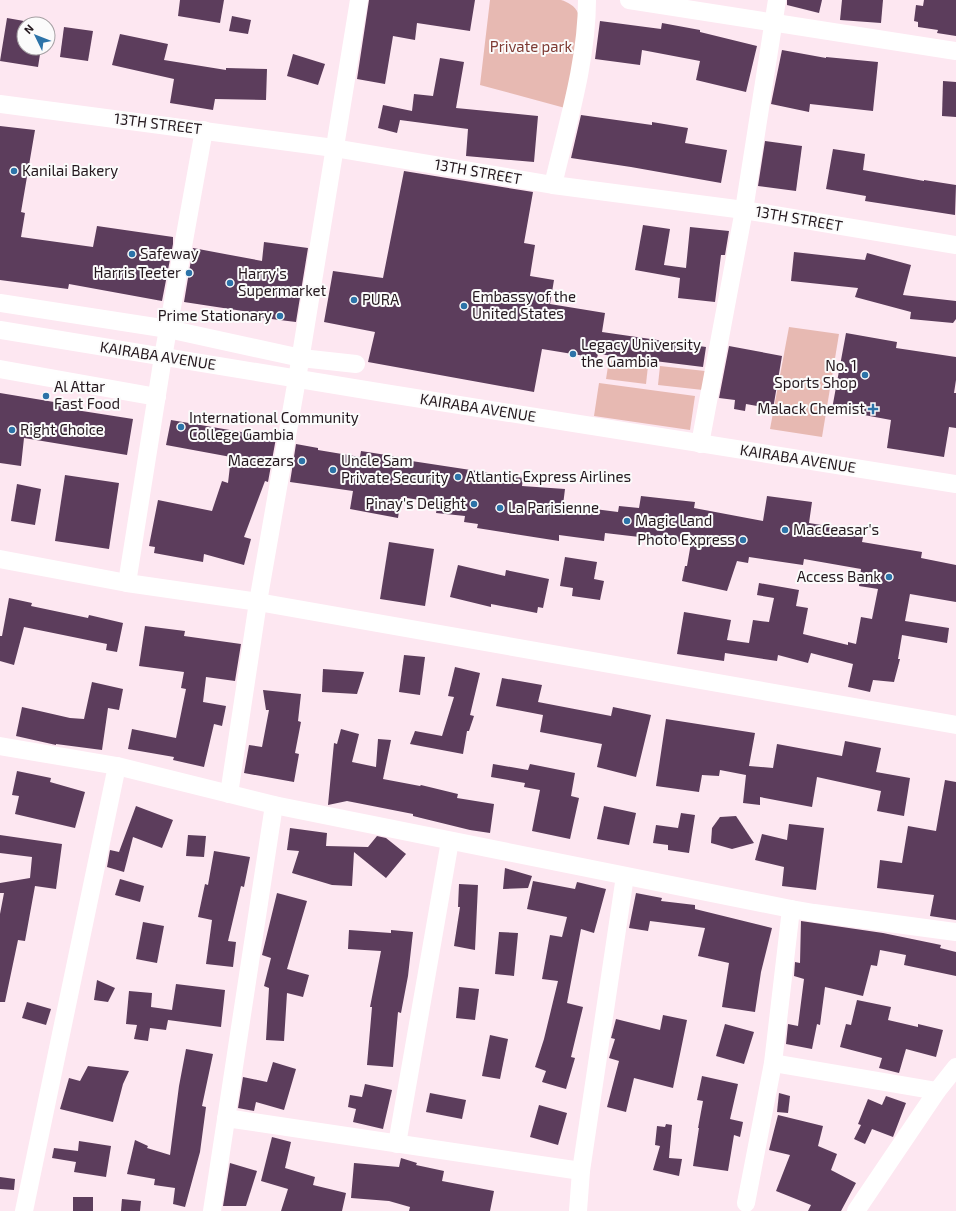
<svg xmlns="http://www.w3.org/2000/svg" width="956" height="1211" font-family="'Exo 2',sans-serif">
	<rect width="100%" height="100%" fill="#fde7f1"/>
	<g fill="#e7b9b2">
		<path d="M 490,0 L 561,0 C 568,2 575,6 578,13 C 585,29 569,89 565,108 L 480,85 Z"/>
		<polygon points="789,327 839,334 822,437 770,429"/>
		<polygon points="609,360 648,366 646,384 606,379"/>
		<polygon points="660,366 705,371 703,390 658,385"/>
		<polygon points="599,383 695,396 690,430 594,416"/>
	</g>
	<g fill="#5c3d5c">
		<polygon points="180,0 224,0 220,23 178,16"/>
		<polygon points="369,0 475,0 470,31 417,23 415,40 393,36 385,84 357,79"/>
		<polygon points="787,0 822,0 819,13 787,5"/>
		<polygon points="842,0 883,0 881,23 840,20"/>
		<polygon points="924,0 956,0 956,36 937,33 938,30 918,27 918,22 914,21 916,5 923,6"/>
		<polygon points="232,16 251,20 248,34 229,31"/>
		<polygon points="7,18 24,21 24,48 41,48 38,67 0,61"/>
		<polygon points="600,21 661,29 662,23 700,30 700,32 757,46 746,92 696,80 700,61 642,50 640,65 595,59"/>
		<polygon points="64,27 93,31 88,61 60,57"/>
		<polygon points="120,34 168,44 164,60 226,70 226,68 267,69 266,100 215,99 213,110 170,103 174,79 112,65"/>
		<polygon points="782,50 826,58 826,57 878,62 873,111 810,104 809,112 771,104"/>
		<polygon points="293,54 325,64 318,85 287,76"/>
		<polygon points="440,58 464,62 456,108 538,116 534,162 466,156 468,129 400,120 397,133 378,128 383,105 412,111 414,94 433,96"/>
		<polygon points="943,81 956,82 956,117 942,116"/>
		<polygon points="581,115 652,125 652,122 688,128 685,143 727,150 721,183 631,167 571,158"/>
		<polygon points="0,126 35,130 21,212 25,213 21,237 93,247 97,226 173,237 173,244 162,301 69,284 68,289 0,280"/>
		<polygon points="765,141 802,146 796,191 758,186"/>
		<polygon points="833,149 865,154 863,170 924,181 924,180 956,185 955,215 865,201 866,196 826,189"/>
		<polygon points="404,171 533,192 524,243 535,245 530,276 554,280 550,304 605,313 602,332 706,347 703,367 598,354 597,358 542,349 534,392 368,362 375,332 324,322 333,271 383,278"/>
		<polygon points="643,225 670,229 664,265 686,268 690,227 729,231 725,255 721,255 715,302 678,298 680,278 635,270"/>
		<polygon points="264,242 308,248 296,322 255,317 256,313 184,302 193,248 262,261"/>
		<polygon points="794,252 865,260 867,253 911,265 903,295 956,301 956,319 953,323 910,319 911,312 855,297 858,288 791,281"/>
		<polygon points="846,333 897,342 896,348 956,357 956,380 954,393 956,393 956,428 949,427 944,457 887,448 891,420 832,409"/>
		<polygon points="729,346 782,356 773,409 746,404 745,411 734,409 735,400 719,398"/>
		<polygon points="0,393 84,407 82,411 133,419 127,455 24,438 21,466 0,463"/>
		<polygon points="171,420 276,438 268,482 265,481 244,537 251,539 244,565 204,554 203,562 154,553 155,547 149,546 158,500 212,511 222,481 228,483 231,457 166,445"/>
		<polygon points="296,444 318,448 318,450 360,457 361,451 405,458 405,460 523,478 522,486 565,489 563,505 618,512 619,506 639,508 641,496 695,502 694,508 763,521 767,496 812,502 809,523 864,532 862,542 922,552 921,558 956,565 956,602 910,594 905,621 949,628 947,643 902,635 898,659 900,659 894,682 873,680 870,692 848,687 853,664 811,653 808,663 778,655 777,661 725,653 724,661 677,654 684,612 731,620 727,640 749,643 753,620 769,622 774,598 757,595 759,583 799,590 796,606 808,608 803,634 848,645 848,642 856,644 861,617 872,619 878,589 859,586 861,569 804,559 803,565 749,557 748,563 737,561 727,591 682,581 685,566 687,566 691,543 605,533 604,541 559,535 559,541 477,528 478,524 464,522 465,516 436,513 438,503 401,497 398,518 350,509 353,491 290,482"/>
		<polygon points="65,475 119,483 109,549 55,541"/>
		<polygon points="17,484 41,489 35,525 11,521"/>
		<polygon points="389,542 434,549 425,606 380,599"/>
		<polygon points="565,557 597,562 594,579 604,581 600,600 572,596 573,588 560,586"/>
		<polygon points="458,565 505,576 506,570 549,579 543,608 538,607 537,613 491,604 491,607 450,597"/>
		<polygon points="9,598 32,603 31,606 88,618 89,615 123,623 117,652 106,650 107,644 24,627 14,665 0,661 0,636 2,636"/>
		<polygon points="145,626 185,631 184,636 241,644 235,681 206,677 203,702 226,706 222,726 214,724 204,767 173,760 174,757 128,749 132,729 176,738 186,689 181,688 184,672 139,666"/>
		<polygon points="404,655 425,657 420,695 399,692"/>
		<polygon points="455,667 480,673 470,715 474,716 469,731 467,731 463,754 410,744 415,731 442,736 454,697 448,696"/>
		<polygon points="323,669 364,672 357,694 322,692"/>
		<polygon points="502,678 542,685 538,702 611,716 613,707 651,715 636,777 597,767 602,744 540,732 543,715 496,706"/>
		<polygon points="92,682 123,689 119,710 108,708 102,750 56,744 56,745 16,736 22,707 70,718 84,719"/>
		<polygon points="263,690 301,694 298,721 301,722 295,753 299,754 294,782 244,773 249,745 262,747 269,710 266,710"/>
		<polygon points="666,719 755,733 749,766 773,768 777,744 842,756 845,741 881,748 876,772 910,778 904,816 877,811 881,791 817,777 812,807 760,797 760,805 743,803 746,775 720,770 719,776 702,775 699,792 656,786"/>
		<polygon points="341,729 359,734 352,762 376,767 378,739 391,740 383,779 420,786 421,785 458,794 457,798 494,804 490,833 470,830 413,816 413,814 347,801 328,805 334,743 337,744"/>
		<polygon points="493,764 528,770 530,764 575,773 571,796 579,798 570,839 532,831 540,790 524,787 525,783 491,777"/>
		<polygon points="17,771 51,778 50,782 85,792 75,828 15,814 19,796 12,795"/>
		<polygon points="945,780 956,782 956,920 930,916 934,895 877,888 880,860 902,863 908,826 936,831"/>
		<polygon points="136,806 173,820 162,848 133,837 124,872 107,867 110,850 119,852"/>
		<polygon points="604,806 636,813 629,845 597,839"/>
		<polygon points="681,813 695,815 689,853 668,850 668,845 653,843 656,825 678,828"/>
		<polygon points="736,816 754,843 732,849 711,843 712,828 720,817"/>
		<polygon points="789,824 824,828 816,890 782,886 784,867 755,860 762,834 787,840"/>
		<polygon points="290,828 327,833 326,846 368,847 377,836 386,838 406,854 386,878 354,852 352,886 332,885 292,873 299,851 287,850"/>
		<polygon points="0,835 62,844 56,889 35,886 25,941 18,940 5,1002 0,1002 0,914 4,893 0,893 0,883 30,878 32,857 0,853"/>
		<polygon points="188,835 206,836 204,857 186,856"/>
		<polygon points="214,851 250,857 244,887 241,886 228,941 236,942 233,967 206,964 212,920 198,917 205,884 208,885"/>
		<polygon points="505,868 532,876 528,888 503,889"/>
		<polygon points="120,879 144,886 140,902 115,895"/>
		<polygon points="533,881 575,889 577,882 606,889 594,933 581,929 567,1003 583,1007 571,1057 575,1058 566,1089 542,1082 546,1071 535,1067 544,1039 558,981 542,979 550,935 562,937 567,917 527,909"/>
		<polygon points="459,884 478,885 475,950 454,946 460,907 458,907"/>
		<polygon points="277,893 307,901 287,969 309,975 303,997 287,993 284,1041 266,1040 269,988 264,986 271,958 262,955"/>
		<polygon points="636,893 662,898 661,901 695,905 695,909 772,928 761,972 755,1012 722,1007 729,963 698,956 705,928 650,921 648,931 629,928"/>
		<polygon points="801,921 883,933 941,945 940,948 956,952 956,976 904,965 906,955 880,950 877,966 871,965 863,996 825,987 820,1025 817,1024 812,1049 786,1044 788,1024 798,1026 804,979 794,976 795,962 800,963"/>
		<polygon points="143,922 164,926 157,963 136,959"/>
		<polygon points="349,930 391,933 391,930 413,932 408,976 401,1013 398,1012 393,1067 367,1065 372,1007 370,1007 381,951 348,949"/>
		<polygon points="499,932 518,933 514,976 495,974"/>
		<polygon points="97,980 115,988 108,1002 94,1000"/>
		<polygon points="176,984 225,990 221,1027 168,1020 166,1030 150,1028 148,1041 134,1039 137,1025 126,1024 129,991 152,993 151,1007 172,1010"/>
		<polygon points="459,987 479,989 475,1020 456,1018"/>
		<polygon points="857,1000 891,1007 888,1020 918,1027 918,1024 943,1030 936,1057 906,1049 899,1073 879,1068 882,1058 840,1047 846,1024 851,1025"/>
		<polygon points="27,1002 51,1009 46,1025 22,1018"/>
		<polygon points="663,1015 687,1020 673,1088 634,1078 626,1112 607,1107 619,1061 609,1058 615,1039 611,1038 616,1019 660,1030"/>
		<polygon points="725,1024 754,1032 744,1064 716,1056"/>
		<polygon points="490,1035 508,1039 500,1079 482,1076"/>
		<polygon points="186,1049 213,1054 202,1106 206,1107 200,1152 185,1207 173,1204 175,1188 154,1185 155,1179 127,1174 135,1140 148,1146 147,1148 170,1155 179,1086"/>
		<polygon points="273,1062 296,1069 284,1110 256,1102 254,1111 238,1108 243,1077 267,1082"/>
		<polygon points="88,1066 129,1071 123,1084 113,1122 60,1109 69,1078 80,1081"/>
		<polygon points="702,1076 738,1084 730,1119 743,1122 740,1137 734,1135 728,1171 693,1166 699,1128 698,1128 703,1101 697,1100"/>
		<polygon points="365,1084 392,1090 383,1129 353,1122 356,1109 348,1107 350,1095 362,1097"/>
		<polygon points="430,1093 466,1100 462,1119 426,1112"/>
		<polygon points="779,1093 790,1096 788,1113 777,1112"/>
		<polygon points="886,1096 906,1103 893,1137 872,1129 865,1144 854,1139 861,1125 858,1124 868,1099 882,1105"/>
		<polygon points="539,1105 567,1113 558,1145 530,1137"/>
		<polygon points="778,1115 823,1126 818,1146 837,1154 831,1170 856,1183 841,1211 808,1211 811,1205 776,1191 790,1155 769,1150"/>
		<polygon points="666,1124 672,1125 669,1158 682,1159 679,1176 653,1170 660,1146 655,1145 657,1126 665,1127"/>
		<polygon points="272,1137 291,1142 285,1168 315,1177 313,1185 346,1193 342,1211 281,1211 288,1189 261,1181"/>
		<polygon points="79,1141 111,1146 106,1177 74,1172 76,1162 52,1158 54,1148 78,1151"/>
		<polygon points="401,1158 417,1163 416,1165 444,1171 442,1181 494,1191 490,1211 409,1211 410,1207 389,1201 351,1198 354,1163 399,1167"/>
		<polygon points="230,1163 257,1171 246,1206 223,1206"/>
		<polygon points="0,1177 15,1179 14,1190 0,1189"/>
		<rect x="73" y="1197" width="20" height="14"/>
		<polygon points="122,1199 141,1201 140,1211 121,1211"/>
	</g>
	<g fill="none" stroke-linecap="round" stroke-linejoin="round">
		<g stroke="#fff" stroke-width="18">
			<polyline points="629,0 956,51"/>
			<polyline points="0,104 334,148 553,185 744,210 956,245"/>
			<path d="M 553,185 C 567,125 587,62 587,0"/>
			<polyline points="0,303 168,329 301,358 356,364"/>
			<polyline points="0,330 384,393 956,484"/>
			<polyline points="0,369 157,397"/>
			<polyline points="700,444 744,210 777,0"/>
			<polyline points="0,559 127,583 258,602 956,725"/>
			<polyline points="127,583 163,357 204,130"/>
			<polyline points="0,746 117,766 274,805 791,909 814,913 956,932"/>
			<polyline points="229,794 258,602 297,379 359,0"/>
			<polyline points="773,1063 937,1091"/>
			<polyline points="226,1118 581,1171"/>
			<polyline points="397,1144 450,841"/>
			<polyline points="746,1203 773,1063 791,909"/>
			<polyline points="24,1211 117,766"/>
			<polyline points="212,1211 274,805"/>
			<polyline points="578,1211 581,1171 625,876"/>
			<polyline points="856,1211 937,1091 956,1067"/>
		</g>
	</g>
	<g fill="#2c73a8" stroke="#fbfbfb" stroke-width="1.5">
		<circle cx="14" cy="171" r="4"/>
		<circle cx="132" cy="254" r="4"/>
		<circle cx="189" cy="273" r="4"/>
		<circle cx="230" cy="283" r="4"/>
		<circle cx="354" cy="300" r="4"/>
		<circle cx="464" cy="306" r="4"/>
		<circle cx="280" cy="316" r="4"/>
		<circle cx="573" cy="354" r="4"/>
		<circle cx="865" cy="375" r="4"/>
		<circle cx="46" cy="396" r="4"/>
		<path d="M871 403h4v4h4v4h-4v4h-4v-4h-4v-4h4z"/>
		<circle cx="181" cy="427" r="4"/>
		<circle cx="12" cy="430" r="4"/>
		<circle cx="302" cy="461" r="4"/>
		<circle cx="333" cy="470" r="4"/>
		<circle cx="458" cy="477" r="4"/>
		<circle cx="474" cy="504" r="4"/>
		<circle cx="500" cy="508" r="4"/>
		<circle cx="627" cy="521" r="4"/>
		<circle cx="785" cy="530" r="4"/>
		<circle cx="743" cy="540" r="4"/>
		<circle cx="889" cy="577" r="4"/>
	</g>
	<g text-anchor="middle" stroke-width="4" stroke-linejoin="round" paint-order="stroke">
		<g font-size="15" fill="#7e3b34" stroke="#fbfbfb">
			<text x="531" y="52">Private park</text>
		</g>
		<g font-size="15" fill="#24181e" stroke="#fbfbfb">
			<text transform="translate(158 124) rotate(7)" y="5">13TH STREET</text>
			<text transform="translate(478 172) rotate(10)" y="5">13TH STREET</text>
			<text transform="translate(799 219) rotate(10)" y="5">13TH STREET</text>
			<text transform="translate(158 356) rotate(9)" y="5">KAIRABA AVENUE</text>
			<text transform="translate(478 408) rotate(9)" y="5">KAIRABA AVENUE</text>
			<text transform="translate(798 459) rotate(9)" y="5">KAIRABA AVENUE</text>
		</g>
		<g font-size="15" fill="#24181e" stroke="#fbfbfb" text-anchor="start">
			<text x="22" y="176">Kanilai Bakery</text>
			<text x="140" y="259">Safeway</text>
			<text x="181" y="278" text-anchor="end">Harris Teeter</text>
			<text x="238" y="279">Harry's<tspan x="238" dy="17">Supermarket</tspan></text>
			<text x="472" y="302">Embassy of the<tspan x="472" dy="17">United States</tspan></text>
			<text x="362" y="305">PURA</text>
			<text x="272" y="321" text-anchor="end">Prime Stationary</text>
			<text x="581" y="350">Legacy University<tspan x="581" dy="17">the Gambia</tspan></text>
			<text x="857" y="371" text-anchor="end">No. 1<tspan x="857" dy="17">Sports Shop</tspan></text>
			<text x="54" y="392">Al Attar<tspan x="54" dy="17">Fast Food</tspan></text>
			<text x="865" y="414" text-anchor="end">Malack Chemist</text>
			<text x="189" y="423">International Community<tspan x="189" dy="17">College Gambia</tspan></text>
			<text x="20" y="435">Right Choice</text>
			<text x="294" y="466" text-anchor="end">Macezars</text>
			<text x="341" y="466">Uncle Sam<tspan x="341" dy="17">Private Security</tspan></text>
			<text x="466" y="482">Atlantic Express Airlines</text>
			<text x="466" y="509" text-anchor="end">Pinay's Delight</text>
			<text x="508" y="513">La Parisienne</text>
			<text x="635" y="526">Magic Land</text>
			<text x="793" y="535">MacCeasar's</text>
			<text x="735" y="545" text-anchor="end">Photo Express</text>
			<text x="881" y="582" text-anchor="end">Access Bank</text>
		</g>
	</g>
	<g transform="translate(36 36) rotate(313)"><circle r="19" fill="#fbfbfb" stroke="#a5a0a3"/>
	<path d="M0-3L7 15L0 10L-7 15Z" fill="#2c73a8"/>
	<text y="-6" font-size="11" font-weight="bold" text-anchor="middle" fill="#24181e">N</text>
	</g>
</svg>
